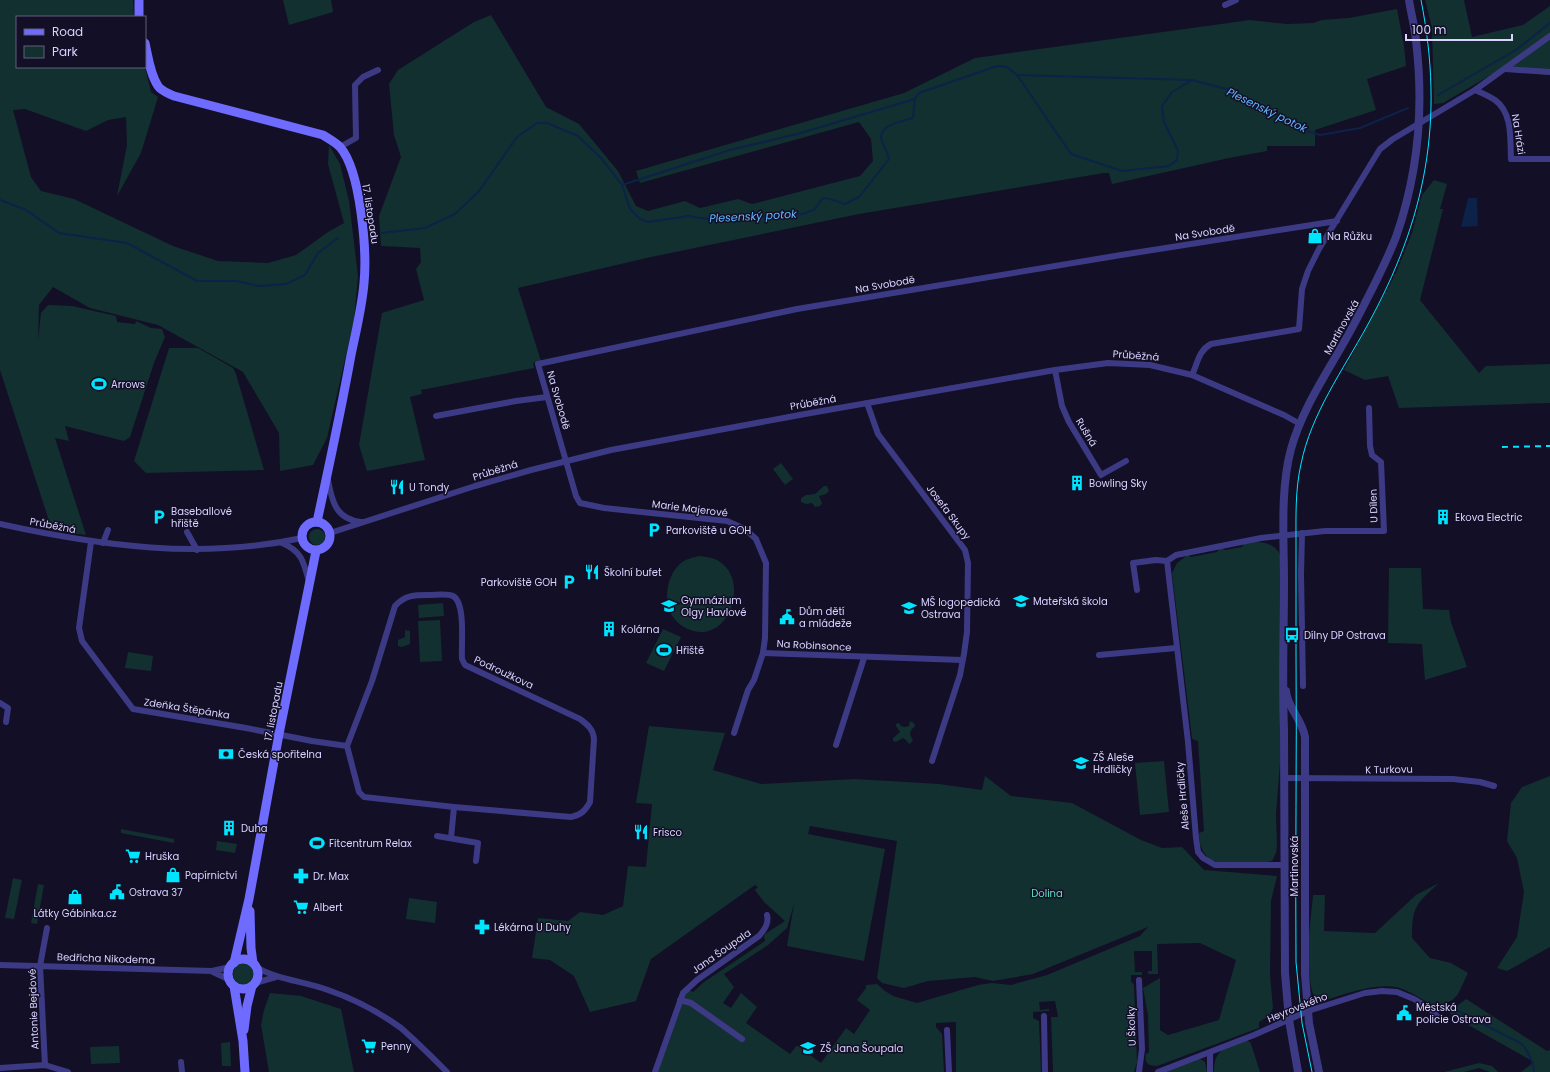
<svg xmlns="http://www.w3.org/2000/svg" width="1550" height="1072" font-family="Poppins,sans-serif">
	<rect width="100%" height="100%" fill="#130f26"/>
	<g fill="#12302f" fill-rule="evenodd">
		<polygon points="0,0 133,0 134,17 17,17 17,67 145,67 151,92 158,97 141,153 117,196 127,145 126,117 108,120 86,131 25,109 13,110 31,177 41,191 74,199 173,246 218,261 268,263 296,255 328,232 344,223 328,164 329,145 340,164 349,201 358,276 354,320 327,438 313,465 280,471 279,433 243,372 158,325 90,308 53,287 39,305 38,340 41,313 48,305 72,306 116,316 117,322 135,324 136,321 151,328 162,329 165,337 154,363 130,437 124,441 65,426 69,441 55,438 86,535 52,530 0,370"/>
		<polygon points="283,0 331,0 333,12 289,25"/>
		<polygon points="1425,0 1464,0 1472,37 1523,25 1550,6 1550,75 1544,75 1506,66 1443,103 1434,104 1432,28"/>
		<polygon points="1397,9 1404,46 1406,66 1367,79 1376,110 1315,130 1315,146 1267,146 1267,151 1229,158 1112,184 1109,173 1104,173 859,214 651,257 518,288 541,361 533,363 534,368 421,390 422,394 410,397 425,460 367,471 359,445 382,313 424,300 416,269 421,262 420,248 381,246 379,216 401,157 394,135 389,84 398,70 474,22 491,15 546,107 579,124 618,171 636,206 648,211 685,201 700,208 738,199 752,204 860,176 873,161 871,139 859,122 640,183 636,171 904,93 975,58 1250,20 1287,24 1313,23 1322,20 1349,18"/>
		<polygon points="1434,180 1447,184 1440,209 1443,209 1420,300 1479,373 1486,366 1550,364 1550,403 1399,408 1388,376 1365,380 1344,370 1396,273 1412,233 1422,195"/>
		<polygon points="169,348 198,348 233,368 236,374 264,470 146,473 134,461"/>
		<polygon points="781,463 793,479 785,485 773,469"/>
		<polygon points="824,486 827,486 829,491 826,494 819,496 822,503 820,506 815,507 812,503 806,504 801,502 801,498 806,495 815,494"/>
		<circle cx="317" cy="537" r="8"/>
		<path d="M 1256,542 C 1266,542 1276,545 1280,555 L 1280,763 L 1276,814 L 1277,846 L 1276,853 L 1272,861 L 1267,862 L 1217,862 C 1204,859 1199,846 1199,833 L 1204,831 L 1198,741 L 1194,740 L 1192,738 L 1172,573 L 1177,563 L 1188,555 L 1191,557 L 1217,552 L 1219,549 L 1222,548 L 1225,550 L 1242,547 L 1244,544 Z"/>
		<path d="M 699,556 C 706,557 713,557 720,562 C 749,581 730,641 693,631 C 684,628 678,624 673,617 C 663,603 666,576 680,564 C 685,559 692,558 699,556 Z"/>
		<polygon points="1389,568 1421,568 1423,609 1449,610 1451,622 1467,667 1425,680 1422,644 1388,643"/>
		<polygon points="443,603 444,616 419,618 418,605"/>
		<polygon points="440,620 442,661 420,662 418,621"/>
		<polygon points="663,629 681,637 664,671 646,663"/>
		<polygon points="405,630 410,631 410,644 402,647 398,646 398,640 405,637"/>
		<polygon points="128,652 153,656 151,671 125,668"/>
		<polygon points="910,721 914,723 915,726 911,730 910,734 913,741 909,744 906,740 903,738 896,742 893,741 893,738 900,732 896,726 896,724 899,723 901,726 905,727 909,726"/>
		<path d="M 649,726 L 725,733 L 713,770 L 761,784 L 855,779 L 939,784 L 982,790 L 985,776 L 1011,796 L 1072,803 L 1141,840 L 1162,848 L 1182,847 L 1204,870 L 1277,876 L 1271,901 L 1270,974 L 1273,1008 L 1269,1016 L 1259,1022 L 1259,1028 L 1157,1066 C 1148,1066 1144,1063 1146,1054 L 1149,1052 L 1148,1015 L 1143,988 L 1160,978 L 1160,1030 L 1168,1035 L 1219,1020 L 1236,960 L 1200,943 L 1157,944 L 1158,974 L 1148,974 L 1148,971 L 1152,971 L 1152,951 L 1134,951 L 1135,972 L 1142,972 L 1142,975 L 1131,975 L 1131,981 L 1134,985 L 1137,1062 L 1134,1072 L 1053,1072 L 1051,1017 L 1058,1017 L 1055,1001 L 1039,1002 L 1040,1010 L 1049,1009 L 1049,1011 L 1033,1012 L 1033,1018 L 1039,1021 L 1041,1072 L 956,1072 L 956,1022 L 936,1023 L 936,1027 L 942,1034 L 944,1072 L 657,1072 L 678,1011 L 687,991 L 689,990 L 693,992 L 704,982 L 765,941 L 764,936 L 765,934 L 785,921 L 764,902 L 755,890 L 758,887 L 755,885 L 651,959 L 636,1001 L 590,1012 L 574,976 L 550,960 L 532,958 L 538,918 L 568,921 L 580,912 L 603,915 L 623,906 L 628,866 L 646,867 L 652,804 L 636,803 ZM 810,826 L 897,841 L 877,978 L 882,983 L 904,988 L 928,981 L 975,977 L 993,981 L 1033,974 L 1148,927 L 1140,936 L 1047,975 L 1011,985 L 992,983 L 978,985 L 917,1003 L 893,996 L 885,991 L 877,984 L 866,985 L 866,988 L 857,1000 L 870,1010 L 854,1034 L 846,1028 L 821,1063 L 797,1045 L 790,1054 L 746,1023 L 757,1007 L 741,993 L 731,1008 L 723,1003 L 734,987 L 724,974 L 768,945 L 787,928 L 794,904 L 787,946 L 864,961 L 885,849 L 808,834 Z"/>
		<polygon points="1164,761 1169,812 1140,815 1135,763"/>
		<polygon points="1550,776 1550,947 1507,971 1497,968 1517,937 1524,892 1517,858 1507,841 1511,803 1522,787"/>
		<polygon points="121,829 174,839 174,843 121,833"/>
		<polygon points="217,841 237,844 235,853 216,850"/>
		<polygon points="13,878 22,880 14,919 5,918"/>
		<path d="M 1439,883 C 1416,904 1412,906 1412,938 L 1430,958 L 1451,963 L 1468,973 C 1457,995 1460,1000 1435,1007 C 1423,1000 1409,990 1396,987 C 1374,983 1344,994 1323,1001 L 1313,994 C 1304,963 1310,927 1313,895 L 1325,895 L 1324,931 L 1375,933 L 1416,895 Z"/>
		<polygon points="38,884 44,885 37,924 31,923"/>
		<polygon points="409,898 437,902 435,923 406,919"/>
		<circle cx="244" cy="974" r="11"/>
		<polygon points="270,993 301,996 341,1009 354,1072 269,1072 261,1025 264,1010"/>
		<polygon points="1466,999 1547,1051 1550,1050 1550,1072 1521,1072 1534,1062 1454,1017 1449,1012"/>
		<path d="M 1246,1040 L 1250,1042 L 1251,1044 L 1260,1072 L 1214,1072 C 1214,1048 1227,1047 1246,1040 Z"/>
		<polygon points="230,1042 231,1066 222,1066 221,1043"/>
		<polygon points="119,1046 120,1063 91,1064 90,1047"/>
		<polygon points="1200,1059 1205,1062 1207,1072 1161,1072"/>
		<polygon points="1479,1063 1492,1066 1498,1072 1490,1072 1479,1068 1464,1072 1444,1072"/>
	</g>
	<polygon fill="#0c2248" points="1468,198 1477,198 1478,226 1461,227"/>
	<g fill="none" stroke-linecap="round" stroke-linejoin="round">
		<g stroke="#0c2248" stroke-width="2">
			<polyline points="1017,75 1192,80"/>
			<polyline points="1438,95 1516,50 1550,23"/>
			<polyline points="622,185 730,150 797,134 915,99"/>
			<polyline points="0,200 26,210 59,233 127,243 197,281 236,281 259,286 286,284 305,275 318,253 338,238"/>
			<path d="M 382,233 L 425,228 L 455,214 L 479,191 L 517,137 L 537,123 L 547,123 L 578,136 L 601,158 L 622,185 L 630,209 L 640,219 L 648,222 L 689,216 L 713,220 L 803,214 L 815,209 L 822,199 L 827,198 L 845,204 L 859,197 L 889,159 C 887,150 884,148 882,141 C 876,125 903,121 913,118 L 915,99 L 919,93 L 997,66 L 1007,67 L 1017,75 L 1071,154 L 1122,171 L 1169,166 L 1177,160 L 1178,151 L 1164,122 L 1162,106 L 1172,92 L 1192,80 L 1230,90 L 1307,131 L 1320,135 L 1360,128 L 1408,108"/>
			<path d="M 1458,1011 L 1522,1044 C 1529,1053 1533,1061 1534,1072"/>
		</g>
		<g stroke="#3d3a85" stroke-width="6">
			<polyline points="1225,5 1236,0"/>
			<polyline points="1505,69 1550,72"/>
			<path d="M 1475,90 C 1482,93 1489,96 1495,100 C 1513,113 1510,140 1511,159 L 1550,159"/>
			<polyline points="340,147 356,138 355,85 363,77 378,70"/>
			<polyline points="1055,370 1062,406 1069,422 1101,475 1126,461"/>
			<path d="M 1192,375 C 1198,363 1198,351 1211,344 L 1299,329 L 1302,289 L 1308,271 L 1319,249 L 1380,149 L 1393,139 L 1475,90 L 1550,36"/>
			<polyline points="867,403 878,434 965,550 968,563 967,632 964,654 960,675 932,761"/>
			<polyline points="436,416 516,401 547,397"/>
			<path d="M 328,480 C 332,502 336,519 361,522"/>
			<path d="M 0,524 C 100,546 201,560 302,538"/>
			<polyline points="187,532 197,550"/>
			<polyline points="330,533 475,486 531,470 611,450 805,414 1055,370 1108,363 1150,365 1192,375 1284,415 1300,424"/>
			<polyline points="1302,533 1301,574 1303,686"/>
			<path d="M 91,542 L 79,628 L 82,641 L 133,709 L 246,728 L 312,741 L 347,746 L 372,681 L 395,606 C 405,595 414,595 429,595 C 436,595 447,593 453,596 C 466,603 461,645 462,659 L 465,665 L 580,719 C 588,725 593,729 594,739 L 590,802 C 585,811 581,815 571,817 L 454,807 L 364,797 L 359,792 L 347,746"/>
			<polyline points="103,543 108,530"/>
			<path d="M 282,543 C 302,551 304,563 309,582"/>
			<polyline points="1167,561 1188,742 1196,838 1198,852 1203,858 1215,865 1284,865"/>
			<polyline points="1137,590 1133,563 1156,560 1167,561 1176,555 1261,538 1325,531 1384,531 1381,462 1372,455 1370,446 1369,408"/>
			<polyline points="763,653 962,660"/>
			<polyline points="1099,655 1176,648"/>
			<polyline points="0,703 8,708 6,722"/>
			<polyline points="734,733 748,690 754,680 763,653 765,638 766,563 756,539 745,529 727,521 604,508 580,503 576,496 538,364 797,309 1121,255 1337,221"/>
			<polyline points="836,745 864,658"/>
			<polyline points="1284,778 1453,779 1480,782 1494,786"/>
			<polyline points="437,836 478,843 476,861"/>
			<polyline points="451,838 454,807"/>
			<polyline points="0,965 212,971 230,967"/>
			<path d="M 256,967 C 278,980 304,981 328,990 C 354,999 379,1012 401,1028 C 417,1042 432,1057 447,1072"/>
			<polyline points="213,972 230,980"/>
			<polyline points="1139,980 1142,1049 1139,1072"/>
			<polyline points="255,983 276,977"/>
			<polyline points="680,1000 691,1003 742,1039"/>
			<polyline points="1044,1016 1045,1072"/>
			<polyline points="947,1030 949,1072"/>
			<polyline points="1210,1053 1210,1072"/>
			<polyline points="181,1062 182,1072"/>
			<polyline points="45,1065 40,966 47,928"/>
			<polyline points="0,1068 45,1065 68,1072"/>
			<path d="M 655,1072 L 683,993 L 697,980 L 759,936 C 765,929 769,923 767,915"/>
			<polyline points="1158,1072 1254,1035 1308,1011 1365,993 1382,991 1397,992 1414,999 1429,1008 1441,1020"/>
		</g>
		<g stroke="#3d3a85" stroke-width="8">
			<path d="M 1286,691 C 1287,707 1302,719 1305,737 L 1305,974 L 1309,1023 L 1319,1072"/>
			<path d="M 1298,1072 L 1289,1020 L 1285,973 L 1284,730 C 1282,681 1284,631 1284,582 C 1284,539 1280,490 1291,449 C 1303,405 1332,366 1353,326 C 1368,297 1384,268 1396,237 C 1418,174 1424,107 1416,41 C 1415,27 1411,14 1409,0"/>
		</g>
		<g stroke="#6f6bff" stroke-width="9">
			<polyline points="139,0 139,17"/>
			<path d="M 145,43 C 148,56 150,74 158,86 C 161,91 168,93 174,96 L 323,135 C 329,139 335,142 340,147 C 361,171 367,252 364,283 C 362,307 356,331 351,355 C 341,411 329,466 317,522"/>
			<circle cx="316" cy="536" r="14"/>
			<polyline points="250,911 251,948 253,963"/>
			<circle cx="243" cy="974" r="15"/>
			<polyline points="234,963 249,899 279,734 316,551"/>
			<polyline points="234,986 243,1041 245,1072"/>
			<polyline points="244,1030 247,1006 252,986"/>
		</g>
		<path stroke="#00e5ff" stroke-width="1" d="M 1312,1072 L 1302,1023 L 1296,962 C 1295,859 1297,756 1296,653 C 1296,617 1296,580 1296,544 C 1296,518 1295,490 1301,464 C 1311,414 1343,370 1367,326 C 1426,219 1445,121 1421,0"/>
		<polyline stroke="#00e5ff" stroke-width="2" stroke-dasharray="6 5" stroke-linecap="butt" points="1502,447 1550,446"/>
	</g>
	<defs>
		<g id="shop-bare" transform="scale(1.2)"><path d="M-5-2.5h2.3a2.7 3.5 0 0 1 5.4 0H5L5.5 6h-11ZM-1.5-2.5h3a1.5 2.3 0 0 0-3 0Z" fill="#00e5ff" stroke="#130f26" stroke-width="2.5" paint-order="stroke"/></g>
		<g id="stadium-bare" transform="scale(1.2)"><path d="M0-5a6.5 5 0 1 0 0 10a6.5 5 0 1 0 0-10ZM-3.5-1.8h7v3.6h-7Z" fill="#00e5ff" stroke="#130f26" stroke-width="2.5" paint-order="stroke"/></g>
		<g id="building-bare" transform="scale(1.2)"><path d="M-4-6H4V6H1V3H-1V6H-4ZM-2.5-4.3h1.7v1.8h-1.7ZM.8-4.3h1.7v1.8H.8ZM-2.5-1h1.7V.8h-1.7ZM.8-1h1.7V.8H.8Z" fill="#00e5ff" stroke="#130f26" stroke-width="2.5" paint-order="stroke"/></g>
		<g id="restaurant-bare" transform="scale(1.2)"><path d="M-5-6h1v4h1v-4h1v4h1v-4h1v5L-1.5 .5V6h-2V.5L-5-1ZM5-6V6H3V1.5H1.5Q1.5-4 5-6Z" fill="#00e5ff" stroke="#130f26" stroke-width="2.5" paint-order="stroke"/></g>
		<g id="parking-bare" transform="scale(1.2)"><path d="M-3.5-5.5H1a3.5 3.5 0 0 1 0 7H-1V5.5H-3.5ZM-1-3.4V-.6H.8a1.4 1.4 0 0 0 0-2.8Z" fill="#00e5ff" stroke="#130f26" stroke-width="2.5" paint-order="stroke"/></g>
		<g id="school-bare" transform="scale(1.2)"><path d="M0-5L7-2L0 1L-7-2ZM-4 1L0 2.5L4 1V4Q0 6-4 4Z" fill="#00e5ff" stroke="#130f26" stroke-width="2.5" paint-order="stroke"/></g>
		<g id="civic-bare" transform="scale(1.2)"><path d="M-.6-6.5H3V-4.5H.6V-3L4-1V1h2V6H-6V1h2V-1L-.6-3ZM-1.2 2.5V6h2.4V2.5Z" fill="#00e5ff" stroke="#130f26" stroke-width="2.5" paint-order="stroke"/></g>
		<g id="bus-bare" transform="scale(1.2)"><path d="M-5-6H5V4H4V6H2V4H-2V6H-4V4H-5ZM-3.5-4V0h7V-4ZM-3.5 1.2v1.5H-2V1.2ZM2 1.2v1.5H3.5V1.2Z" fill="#00e5ff" stroke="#130f26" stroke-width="2.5" paint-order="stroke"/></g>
		<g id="bank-bare" transform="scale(1.2)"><path d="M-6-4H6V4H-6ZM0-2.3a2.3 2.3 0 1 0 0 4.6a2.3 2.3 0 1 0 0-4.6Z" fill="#00e5ff" stroke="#130f26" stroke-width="2.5" paint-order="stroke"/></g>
		<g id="supermarket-bare" transform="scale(1.2)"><path d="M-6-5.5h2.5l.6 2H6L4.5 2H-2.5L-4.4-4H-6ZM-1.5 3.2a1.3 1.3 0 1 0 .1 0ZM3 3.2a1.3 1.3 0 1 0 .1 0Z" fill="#00e5ff" stroke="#130f26" stroke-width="2.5" paint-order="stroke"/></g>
		<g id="pharmacy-bare" transform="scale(1.2)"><path d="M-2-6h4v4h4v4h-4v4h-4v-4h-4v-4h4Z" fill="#00e5ff" stroke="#130f26" stroke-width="2.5" paint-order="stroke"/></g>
	</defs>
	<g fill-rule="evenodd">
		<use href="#shop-bare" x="1315" y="236"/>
		<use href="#stadium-bare" x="99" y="384"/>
		<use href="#building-bare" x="1077" y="483"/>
		<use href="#restaurant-bare" x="397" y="487"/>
		<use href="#parking-bare" x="159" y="517"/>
		<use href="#building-bare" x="1443" y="517"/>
		<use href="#parking-bare" x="654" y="530"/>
		<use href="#restaurant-bare" x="592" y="572"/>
		<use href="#parking-bare" x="569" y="582"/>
		<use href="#school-bare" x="1021" y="601"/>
		<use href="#school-bare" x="669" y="606"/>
		<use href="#school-bare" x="909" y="608"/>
		<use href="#civic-bare" x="787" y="617"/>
		<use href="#building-bare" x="609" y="629"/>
		<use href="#bus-bare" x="1292" y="635"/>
		<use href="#stadium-bare" x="664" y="650"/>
		<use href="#bank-bare" x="226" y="754"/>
		<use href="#school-bare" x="1081" y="763"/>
		<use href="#building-bare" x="229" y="828"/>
		<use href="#restaurant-bare" x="641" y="832"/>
		<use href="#stadium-bare" x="317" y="843"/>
		<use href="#supermarket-bare" x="133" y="856"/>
		<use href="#shop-bare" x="173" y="875"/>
		<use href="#pharmacy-bare" x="301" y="876"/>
		<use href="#civic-bare" x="117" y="892"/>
		<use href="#shop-bare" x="75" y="897"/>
		<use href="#supermarket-bare" x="301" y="907"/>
		<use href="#pharmacy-bare" x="482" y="927"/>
		<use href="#civic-bare" x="1404" y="1013"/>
		<use href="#supermarket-bare" x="369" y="1046"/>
		<use href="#school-bare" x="808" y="1048"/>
	</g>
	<g text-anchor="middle" stroke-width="3" stroke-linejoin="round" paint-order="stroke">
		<g font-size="10" fill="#d9d4ff" stroke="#130f26">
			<text transform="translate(1519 134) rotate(81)" y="4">Na Hrázi</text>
			<text transform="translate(371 214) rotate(81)" y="4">17. listopadu</text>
			<text transform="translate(1205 232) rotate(-9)" y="4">Na Svobodě</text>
			<text transform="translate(885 284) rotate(-10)" y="4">Na Svobodě</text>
			<text transform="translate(1341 327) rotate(-61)" y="4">Martinovská</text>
			<text transform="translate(1136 355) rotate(4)" y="4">Průběžná</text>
			<text transform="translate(559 400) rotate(74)" y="4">Na Svobodě</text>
			<text transform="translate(813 402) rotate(-10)" y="4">Průběžná</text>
			<text transform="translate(1087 432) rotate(59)" y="4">Rušná</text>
			<text transform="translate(495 470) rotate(-17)" y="4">Průběžná</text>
			<text transform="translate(1373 506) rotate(-92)" y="4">U Dílen</text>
			<text transform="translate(690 508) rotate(7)" y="4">Marie Majerové</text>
			<text transform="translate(949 512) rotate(53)" y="4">Josefa Skupy</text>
			<text transform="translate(53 525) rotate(11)" y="4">Průběžná</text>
			<text transform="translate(814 645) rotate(3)" y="4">Na Robinsonce</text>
			<text transform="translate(504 672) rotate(25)" y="4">Podroužkova</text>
			<text transform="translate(187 708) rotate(9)" y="4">Zdeňka Štěpánka</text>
			<text transform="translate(273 711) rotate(-79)" y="4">17. listopadu</text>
			<text transform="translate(1389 769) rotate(-1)" y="4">K Turkovu</text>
			<text transform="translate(1182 796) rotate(-95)" y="4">Aleše Hrdličky</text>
			<text transform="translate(1294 866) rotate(-90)" y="4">Martinovská</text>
			<text transform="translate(721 951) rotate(-35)" y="4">Jana Šoupala</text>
			<text transform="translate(106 958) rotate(2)" y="4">Bedřicha Nikodema</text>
			<text transform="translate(1297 1007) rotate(-22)" y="4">Heyrovského</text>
			<text transform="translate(33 1009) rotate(-92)" y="4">Antonie Bejdové</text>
			<text transform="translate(1131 1026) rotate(-92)" y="4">U Školky</text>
		</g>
		<g font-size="10" fill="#d9d4ff" stroke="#130f26" text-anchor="start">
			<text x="1327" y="240">Na Růžku</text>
			<text x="111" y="388">Arrows</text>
			<text x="1089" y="487">Bowling Sky</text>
			<text x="409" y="491">U Tondy</text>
			<text x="171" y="515">Baseballové<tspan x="171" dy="12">hřiště</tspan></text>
			<text x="1455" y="521">Ekova Electric</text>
			<text x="666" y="534">Parkoviště u GOH</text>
			<text x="604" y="576">Školní bufet</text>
			<text x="557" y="586" text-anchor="end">Parkoviště GOH</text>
			<text x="681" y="604">Gymnázium<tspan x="681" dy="12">Olgy Havlové</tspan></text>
			<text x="1033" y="605">Mateřská škola</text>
			<text x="921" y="606">MŠ logopedická<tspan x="921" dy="12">Ostrava</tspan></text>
			<text x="799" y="615">Dům dětí<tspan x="799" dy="12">a mládeže</tspan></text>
			<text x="621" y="633">Kolárna</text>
			<text x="1304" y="639">Dílny DP Ostrava</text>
			<text x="676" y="654">Hřiště</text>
			<text x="238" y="758">Česká spořitelna</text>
			<text x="1093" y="761">ZŠ Aleše<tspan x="1093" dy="12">Hrdličky</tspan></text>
			<text x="241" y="832">Duha</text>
			<text x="653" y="836">Frisco</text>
			<text x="329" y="847">Fitcentrum Relax</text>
			<text x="145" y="860">Hruška</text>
			<text x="185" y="879">Papírnictví</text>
			<text x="313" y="880">Dr. Max</text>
			<text x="129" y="896">Ostrava 37</text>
			<text x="313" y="911">Albert</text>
			<text x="75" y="917" text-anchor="middle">Látky Gábinka.cz</text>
			<text x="494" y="931">Lékárna U Duhy</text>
			<text x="1416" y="1011">Městská<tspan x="1416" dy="12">policie Ostrava</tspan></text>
			<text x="381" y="1050">Penny</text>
			<text x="820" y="1052">ZŠ Jana Šoupala</text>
		</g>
		<g font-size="10" fill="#5fe0c0" stroke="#130f26">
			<text x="1047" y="897">Dolina</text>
		</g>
		<g font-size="11" font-style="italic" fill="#62b6ff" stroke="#130f26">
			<text transform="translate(1267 110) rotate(26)" y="4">Plesenský potok</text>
			<text transform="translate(753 216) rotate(-3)" y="4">Plesenský potok</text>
		</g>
	</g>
	<rect x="16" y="16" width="130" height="52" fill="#130f26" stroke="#625e7d"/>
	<rect x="24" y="29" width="20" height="6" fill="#6f6bff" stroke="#625e7d"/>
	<text x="52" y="36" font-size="12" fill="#d9d4ff">Road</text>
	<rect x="24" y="46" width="20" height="12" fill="#12302f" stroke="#625e7d"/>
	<text x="52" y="56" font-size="12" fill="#d9d4ff">Park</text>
	<path d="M1406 34v6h106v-6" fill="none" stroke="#d9d4ff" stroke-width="2"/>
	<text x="1412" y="34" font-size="12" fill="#d9d4ff" stroke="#130f26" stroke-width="3" paint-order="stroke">100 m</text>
</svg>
